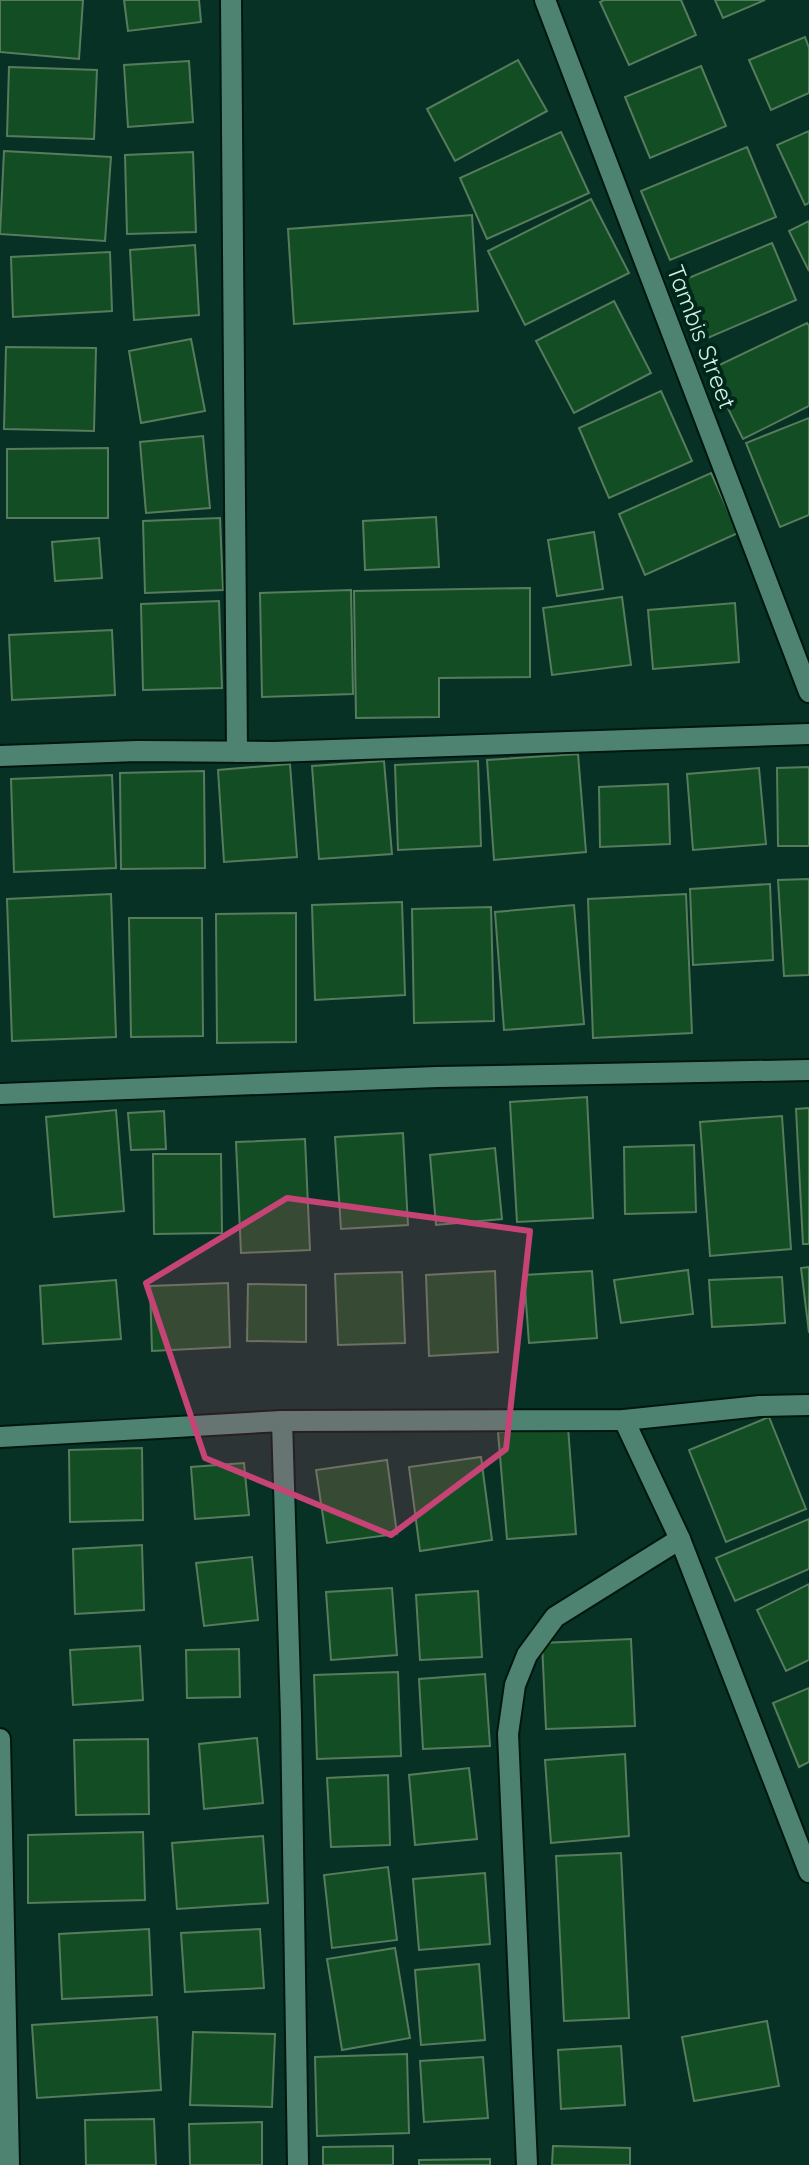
<svg xmlns="http://www.w3.org/2000/svg" width="809" height="2165" font-family="Quicksand,sans-serif">
	<rect width="100%" height="100%" fill="#073125"/>
	<g fill="#134d23" stroke="#577c5d" stroke-width="2">
		<polygon points="0,0 83,0 79,59 0,52"/>
		<polygon points="124,0 199,0 201,22 128,31"/>
		<polygon points="604,0 681,0 696,35 629,65 600,2"/>
		<polygon points="715,0 765,0 723,18"/>
		<polygon points="805,37 809,48 809,93 771,110 749,60"/>
		<polygon points="518,60 547,111 455,161 427,109"/>
		<polygon points="189,61 193,122 128,127 124,65"/>
		<polygon points="701,66 726,126 650,158 625,97"/>
		<polygon points="9,67 97,70 94,139 7,136"/>
		<polygon points="809,131 809,203 805,205 777,145"/>
		<polygon points="561,132 589,193 487,239 460,178"/>
		<polygon points="747,147 776,217 670,260 641,191"/>
		<polygon points="4,151 111,157 105,241 0,234"/>
		<polygon points="193,152 196,232 127,234 125,155"/>
		<polygon points="591,199 629,273 525,325 488,251"/>
		<polygon points="472,215 478,311 294,324 288,229"/>
		<polygon points="809,221 809,271 789,231"/>
		<polygon points="772,243 796,300 703,340 679,282"/>
		<polygon points="195,245 199,315 134,320 130,250"/>
		<polygon points="110,252 112,311 13,317 11,257"/>
		<polygon points="614,301 651,373 574,413 536,341"/>
		<polygon points="807,323 809,326 809,406 743,439 709,370"/>
		<polygon points="191,339 205,411 141,423 129,351"/>
		<polygon points="6,347 96,348 94,431 4,429"/>
		<polygon points="661,391 692,461 609,498 579,428"/>
		<polygon points="809,418 809,515 780,527 746,443"/>
		<polygon points="203,436 210,508 146,513 140,442"/>
		<polygon points="108,448 108,518 7,518 7,449"/>
		<polygon points="711,473 738,533 645,575 619,514"/>
		<polygon points="436,517 439,567 365,570 363,521"/>
		<polygon points="220,518 223,590 145,593 143,521"/>
		<polygon points="594,532 603,589 557,596 548,540"/>
		<polygon points="99,538 102,578 55,581 52,542"/>
		<polygon points="530,588 530,677 439,678 439,717 356,718 354,591"/>
		<polygon points="351,590 353,694 262,697 260,593"/>
		<polygon points="622,597 631,665 552,675 543,608"/>
		<polygon points="219,601 222,688 143,690 141,604"/>
		<polygon points="735,603 739,662 653,669 648,610"/>
		<polygon points="112,630 115,695 12,700 9,635"/>
		<polygon points="578,754 586,852 494,860 487,760"/>
		<polygon points="384,761 392,854 319,859 312,766"/>
		<polygon points="478,761 481,846 398,850 395,765"/>
		<polygon points="290,764 297,857 224,862 218,770"/>
		<polygon points="809,767 809,846 778,846 777,768"/>
		<polygon points="759,768 766,844 693,850 687,774"/>
		<polygon points="204,771 205,868 121,869 120,773"/>
		<polygon points="112,775 116,868 14,872 11,779"/>
		<polygon points="668,784 670,844 600,847 599,787"/>
		<polygon points="809,879 809,975 784,976 778,880"/>
		<polygon points="770,884 773,960 693,965 690,889"/>
		<polygon points="111,894 116,1037 12,1041 7,899"/>
		<polygon points="686,894 692,1033 593,1038 588,899"/>
		<polygon points="402,902 405,995 315,1000 312,905"/>
		<polygon points="574,905 584,1024 504,1030 495,912"/>
		<polygon points="491,907 494,1021 414,1023 412,909"/>
		<polygon points="296,913 296,1042 217,1043 216,914"/>
		<polygon points="129,918 202,918 203,1036 131,1037"/>
		<polygon points="587,1097 593,1218 517,1222 510,1102"/>
		<polygon points="809,1108 809,1244 803,1244 796,1109"/>
		<polygon points="116,1110 124,1211 54,1217 46,1117"/>
		<polygon points="164,1111 166,1149 131,1150 128,1113"/>
		<polygon points="782,1116 791,1249 710,1256 700,1122"/>
		<polygon points="403,1133 408,1225 341,1229 335,1137"/>
		<polygon points="305,1139 310,1250 241,1253 236,1142"/>
		<polygon points="694,1145 696,1212 625,1214 624,1147"/>
		<polygon points="495,1148 502,1219 436,1225 430,1155"/>
		<polygon points="153,1154 221,1154 222,1233 154,1234"/>
		<polygon points="809,1267 809,1333 801,1268"/>
		<polygon points="688,1270 693,1314 621,1323 614,1280"/>
		<polygon points="495,1271 498,1352 429,1356 426,1275"/>
		<polygon points="592,1271 597,1338 529,1343 524,1275"/>
		<polygon points="402,1272 405,1343 338,1345 335,1274"/>
		<polygon points="782,1277 785,1323 712,1327 709,1280"/>
		<polygon points="116,1280 121,1339 43,1344 40,1286"/>
		<polygon points="228,1283 230,1347 152,1351 150,1286"/>
		<polygon points="248,1284 306,1285 306,1342 247,1341"/>
		<polygon points="769,1417 806,1509 726,1542 689,1450"/>
		<polygon points="568,1427 576,1534 507,1539 498,1432"/>
		<polygon points="142,1448 143,1520 70,1522 69,1450"/>
		<polygon points="481,1457 492,1540 420,1551 409,1467"/>
		<polygon points="387,1460 397,1534 327,1543 316,1470"/>
		<polygon points="244,1463 249,1515 195,1519 191,1467"/>
		<polygon points="809,1519 809,1569 735,1601 716,1558"/>
		<polygon points="142,1545 144,1610 75,1614 73,1549"/>
		<polygon points="252,1557 258,1620 204,1626 196,1563"/>
		<polygon points="809,1584 809,1660 786,1671 757,1610"/>
		<polygon points="392,1588 397,1655 331,1660 326,1592"/>
		<polygon points="478,1591 482,1657 420,1660 416,1595"/>
		<polygon points="631,1639 635,1726 546,1729 542,1643"/>
		<polygon points="140,1646 143,1700 73,1705 70,1650"/>
		<polygon points="239,1649 240,1697 187,1698 186,1650"/>
		<polygon points="398,1672 401,1756 317,1759 314,1675"/>
		<polygon points="485,1674 490,1746 423,1749 419,1679"/>
		<polygon points="809,1688 809,1762 799,1767 773,1703"/>
		<polygon points="257,1738 263,1803 204,1809 199,1744"/>
		<polygon points="148,1739 149,1814 76,1815 74,1740"/>
		<polygon points="625,1754 629,1836 551,1843 545,1760"/>
		<polygon points="469,1768 477,1839 415,1845 409,1775"/>
		<polygon points="388,1775 390,1845 331,1847 327,1778"/>
		<polygon points="143,1832 145,1900 28,1903 28,1835"/>
		<polygon points="263,1836 268,1903 177,1909 172,1843"/>
		<polygon points="621,1853 629,2018 564,2021 556,1856"/>
		<polygon points="388,1867 397,1940 332,1948 324,1875"/>
		<polygon points="485,1873 490,1944 419,1950 413,1879"/>
		<polygon points="149,1929 152,1995 62,1999 59,1934"/>
		<polygon points="260,1929 264,1988 185,1992 181,1933"/>
		<polygon points="395,1948 410,2038 342,2050 327,1959"/>
		<polygon points="479,1964 485,2040 421,2045 415,1970"/>
		<polygon points="157,2017 161,2090 37,2098 32,2025"/>
		<polygon points="767,2021 779,2086 694,2101 682,2037"/>
		<polygon points="193,2032 275,2034 272,2107 190,2105"/>
		<polygon points="621,2046 625,2105 561,2109 558,2050"/>
		<polygon points="407,2054 409,2133 317,2136 315,2057"/>
		<polygon points="483,2057 488,2118 424,2122 420,2061"/>
		<polygon points="154,2119 156,2165 86,2165 85,2120"/>
		<polygon points="262,2122 262,2165 190,2165 189,2124"/>
		<polygon points="393,2146 393,2165 323,2165 323,2147"/>
		<polygon points="553,2146 630,2148 630,2165 552,2165"/>
		<polygon points="490,2159 490,2165 419,2165 419,2160"/>
	</g>
	<g fill="none" stroke-linecap="round" stroke-linejoin="round">
		<g stroke="#00170f" stroke-width="24">
			<g id="minor">
				<polyline points="231,0 237,752"/>
				<polyline points="545,0 809,692"/>
				<polyline points="0,756 137,751 273,752 809,734"/>
				<polyline points="0,1094 437,1077 809,1070"/>
				<polyline points="624,1420 680,1539 809,1872"/>
				<polyline points="282,1421 291,1716 298,2165"/>
				<polyline points="0,1437 282,1421 624,1420 760,1406 809,1405"/>
				<polyline points="0,1739 9,2165"/>
				<polyline points="527,2165 508,1734 515,1685 527,1655 555,1617 680,1539"/>
			</g>
		</g>
		<use href="#minor" stroke="#4f8371" stroke-width="20"/>
	</g>
	<path fill="#c64376" fill-opacity="0.2" stroke="#c64376" stroke-width="6" stroke-linejoin="round" d="M 287,1198 L 530,1231 L 506,1449 L 391,1535 L 205,1458 L 146,1283 Z"/>
	<g text-anchor="middle" stroke-width="8" stroke-linejoin="round" paint-order="stroke">
		<g font-size="24" fill="#d4efe4" stroke="#00271b">
			<text transform="translate(701 337) rotate(69)" y="8">Tambis Street</text>
		</g>
	</g>
</svg>
